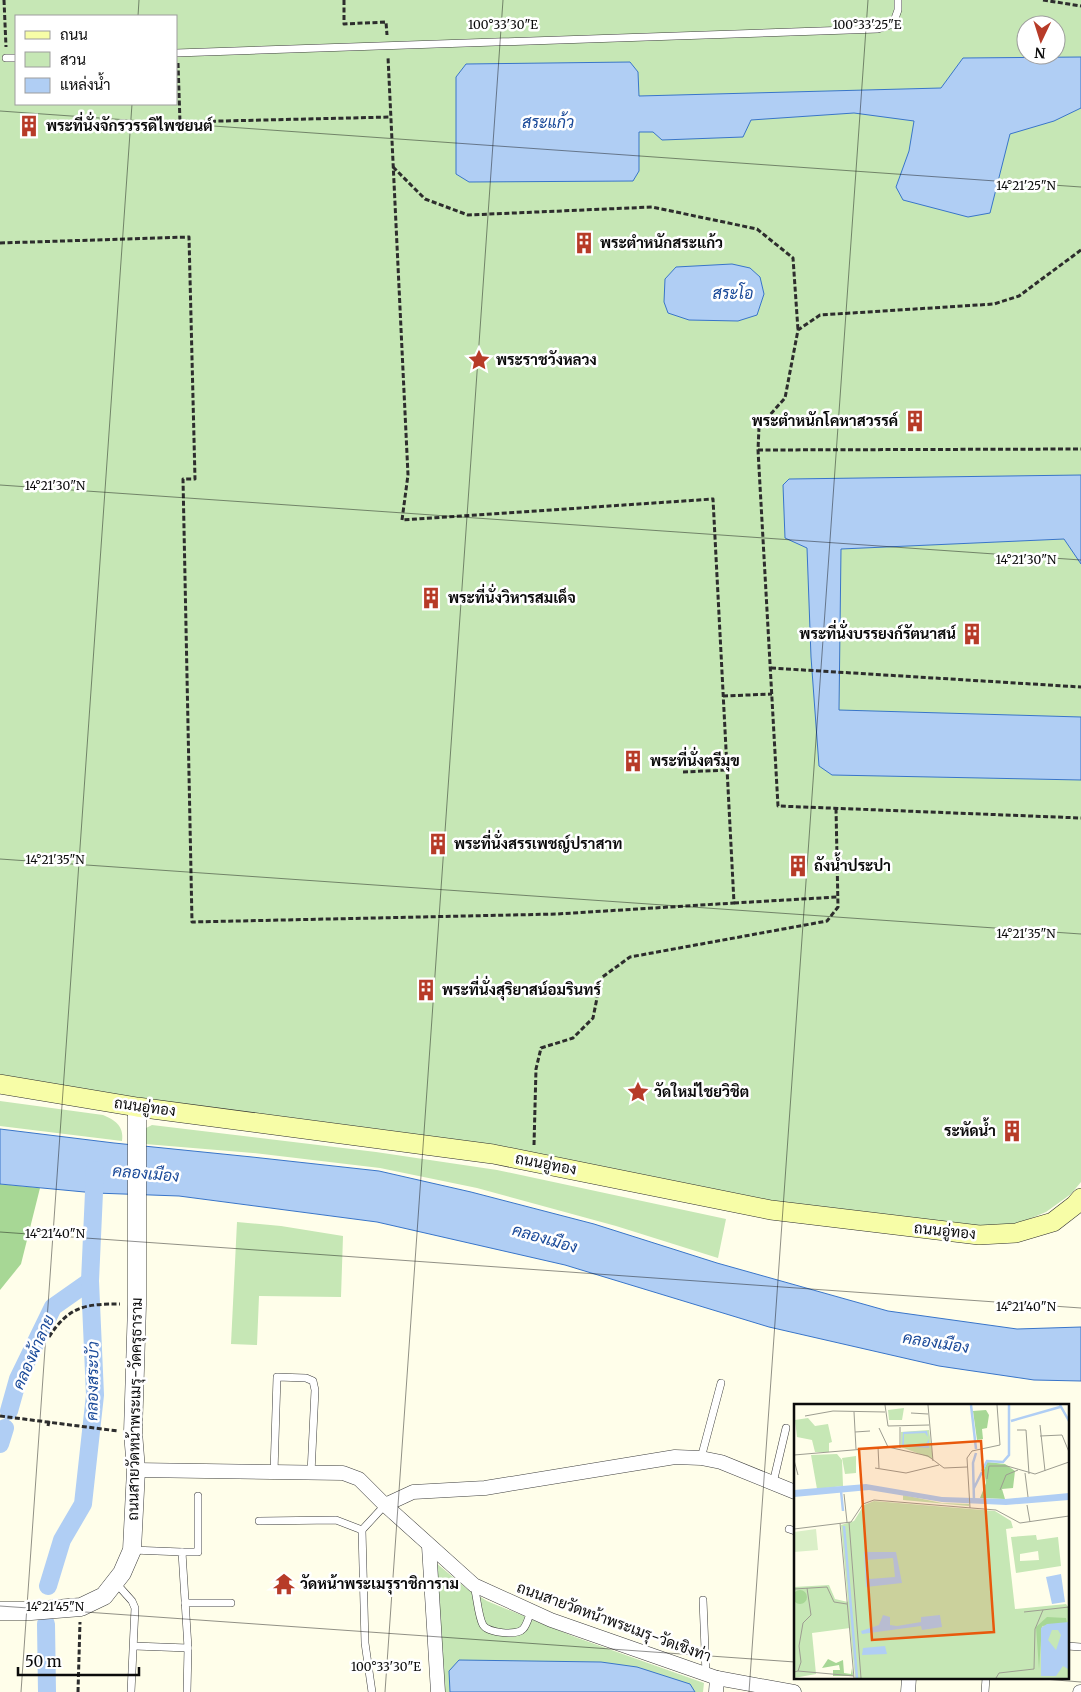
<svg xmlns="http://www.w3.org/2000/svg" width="1081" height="1692" font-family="Merriweather,Sarabun,serif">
	<rect width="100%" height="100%" fill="#fffeea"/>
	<g fill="#c6e7b5" fill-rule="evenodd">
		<path d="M 0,0 L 1081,0 L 1081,1182 L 1071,1194 L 1046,1212 L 1017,1224 L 978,1227 L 772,1202 L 0,1077 ZM 16,16 L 176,16 L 176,104 L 16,104 ZM 1026,25 L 1056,25 L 1056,55 L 1026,55 Z"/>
		<path d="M 0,1101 L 103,1115 C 115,1120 124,1126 122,1141 L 0,1126 Z"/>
		<polygon points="152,1125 376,1152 497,1170 726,1219 718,1258 616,1226 477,1188 380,1168 253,1153 145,1144 146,1128"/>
		<polygon points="237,1222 281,1226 343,1236 341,1297 259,1296 257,1345 231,1344"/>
		<polygon points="435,1562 466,1588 487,1601 575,1637 704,1683 703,1692 444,1692"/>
	</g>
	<polygon fill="#a7d795" points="0,1184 40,1188 21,1264 0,1290"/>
	<g fill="#b0cef4" stroke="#3975c9">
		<polygon points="1081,57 1081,108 1054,121 1010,134 990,213 968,217 903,200 896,187 909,151 914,121 854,113 751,120 743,137 662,140 653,132 639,132 639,171 633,181 469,182 456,174 456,77 466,64 630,62 638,72 639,96 941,88 963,58"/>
		<polygon points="732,264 750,268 760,277 764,294 757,315 738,321 689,320 668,313 664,302 665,279 676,267"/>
		<polygon points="1081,475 1081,564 1064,539 841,549 839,710 1081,717 1081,780 832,775 819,766 811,657 807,548 785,538 783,485 789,479"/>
		<polygon points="0,1129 114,1143 252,1157 379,1171 471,1192 594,1224 717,1263 888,1311 1017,1329 1081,1327 1081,1381 1034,1380 939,1366 769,1327 565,1265 377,1222 179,1196 95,1193 0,1184"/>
		<polygon points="459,1660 601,1662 637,1667 690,1684 695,1692 450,1692 449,1671"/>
	</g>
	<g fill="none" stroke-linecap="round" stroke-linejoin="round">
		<g stroke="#b0cef4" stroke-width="18">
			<polyline points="9,1411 18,1379 53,1307 90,1281"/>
			<polyline points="0,1444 5,1428"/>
			<polyline points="48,1586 62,1540 83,1504 95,1395 90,1281 95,1170"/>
			<polyline points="46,1624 47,1692"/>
		</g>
		<g stroke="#3e3e3e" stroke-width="8">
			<g id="service">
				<polyline points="176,53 878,29 893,24 898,10 898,0"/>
				<polyline points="6,58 16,58"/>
				<polyline points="701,1458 721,1383"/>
				<polyline points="274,1472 277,1377 306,1378 313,1381 315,1390 311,1473"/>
				<polyline points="773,1483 786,1428"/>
				<polyline points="259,1521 336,1520 362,1530"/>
				<polyline points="789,1529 795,1531"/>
				<polyline points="132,1550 182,1552 188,1648 187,1692"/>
				<polyline points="182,1552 198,1552 198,1496"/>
				<polyline points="115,1582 132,1601 135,1608 131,1692"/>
				<path d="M 474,1586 C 477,1596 478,1616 483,1625 C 488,1633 517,1636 523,1629 C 527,1625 529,1616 531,1611"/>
				<polyline points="703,1600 706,1674"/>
				<polyline points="185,1603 231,1603"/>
				<polyline points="134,1646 188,1648"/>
				<polyline points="1067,1646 1081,1647"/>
				<polyline points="372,1692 365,1643 362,1530 385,1505"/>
				<polyline points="985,1692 986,1678"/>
			</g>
		</g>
		<g stroke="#3e3e3e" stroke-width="15">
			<g id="minor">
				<polyline points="136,1470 343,1473 359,1479 385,1505 474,1585 551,1620 717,1678 794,1692"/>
				<polyline points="385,1505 413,1492 485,1488 675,1457 701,1458 721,1462 795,1492"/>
				<polyline points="429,1546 438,1692"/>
				<polyline points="716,1692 717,1678"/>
				<polyline points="908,1692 909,1678"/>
				<polyline points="1080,1692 1081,1692"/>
			</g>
		</g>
		<g stroke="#3e3e3e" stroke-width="19">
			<polyline id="tertiary" points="0,1611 31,1611 81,1607 104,1596 122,1573 132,1550 136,1470 133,1432 137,1305 137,1107"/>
		</g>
		<g stroke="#2d2d2d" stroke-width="20">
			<polyline id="secondary" points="0,1084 137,1107 493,1154 771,1210 979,1235 1016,1233 1053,1222 1075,1205 1081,1198"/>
		</g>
		<g stroke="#2d2d2d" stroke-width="3" stroke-dasharray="5 2.5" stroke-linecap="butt">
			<polyline points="4,0 6,47"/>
			<polyline points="344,0 344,24 386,22 387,35"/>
			<polyline points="1043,0 1081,6"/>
			<polyline points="178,63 180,122 391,117"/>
			<polyline points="393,167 425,199 468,215 652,207 757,229 793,258 798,330"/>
			<polyline points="0,243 189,237 195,479 183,479 192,922 557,914 734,903 713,499 402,520 408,475 388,57"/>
			<polyline points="1081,250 1019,296 994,304 820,315 798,330 785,398 759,427 758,450 778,806 1081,818"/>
			<polyline points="758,450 1081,449"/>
			<polyline points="771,668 1081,687"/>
			<polyline points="723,696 772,694"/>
			<polyline points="683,772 727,770"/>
			<polyline points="734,903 837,897"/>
			<polyline points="534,1145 536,1069 541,1048 573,1038 593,1018 601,978 630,957 827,921 838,907 836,808"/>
			<path d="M 49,1337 C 69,1306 85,1304 120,1304"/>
			<polyline points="0,1416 118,1431"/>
			<polyline points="48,1426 49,1421"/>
			<polyline points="78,1692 80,1622"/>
		</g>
		<use href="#service" stroke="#fff" stroke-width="7"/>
		<use href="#minor" stroke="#fff" stroke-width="14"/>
		<use href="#tertiary" stroke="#fff" stroke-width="18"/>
		<use href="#secondary" stroke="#f7fda7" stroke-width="19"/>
	</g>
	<path fill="none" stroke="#0b0b0b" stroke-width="1" stroke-opacity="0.45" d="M 138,16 L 139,0M 0,111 L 1081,187M 0,485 L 1081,560M 0,859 L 1081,934M 0,1232 L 1081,1308M 0,1606 L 795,1662M 1031,1678 L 1081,1682M 21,1692 L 132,104M 385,1692 L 503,0M 749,1692 L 868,0"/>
	<defs>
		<g id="building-bare" transform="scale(1.725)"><path d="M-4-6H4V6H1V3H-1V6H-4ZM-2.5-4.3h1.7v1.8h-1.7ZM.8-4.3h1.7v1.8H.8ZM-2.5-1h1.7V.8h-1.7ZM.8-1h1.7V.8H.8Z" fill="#b73b28" stroke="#fff" stroke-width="2.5" paint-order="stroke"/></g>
		<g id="sight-bare" transform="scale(1.725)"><path d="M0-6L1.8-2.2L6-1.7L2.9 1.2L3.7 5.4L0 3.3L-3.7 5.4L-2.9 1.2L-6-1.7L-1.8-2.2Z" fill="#b73b28" stroke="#fff" stroke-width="2.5" paint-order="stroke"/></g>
		<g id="temple-bare" transform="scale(1.725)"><path d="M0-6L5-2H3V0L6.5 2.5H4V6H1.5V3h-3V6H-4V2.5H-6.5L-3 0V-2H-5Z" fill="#b73b28" stroke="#fff" stroke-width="2.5" paint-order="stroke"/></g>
	</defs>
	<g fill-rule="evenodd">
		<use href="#building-bare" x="29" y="126"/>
		<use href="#building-bare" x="584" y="243"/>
		<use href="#sight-bare" x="479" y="360"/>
		<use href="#building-bare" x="915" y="421"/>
		<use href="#building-bare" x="431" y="598"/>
		<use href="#building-bare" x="972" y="634"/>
		<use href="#building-bare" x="633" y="761"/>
		<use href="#building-bare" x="438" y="844"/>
		<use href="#building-bare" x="798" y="866"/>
		<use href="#building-bare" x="426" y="990"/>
		<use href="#sight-bare" x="638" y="1092"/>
		<use href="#building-bare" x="1012" y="1131"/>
		<use href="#temple-bare" x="284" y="1584"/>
	</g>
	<g text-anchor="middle" stroke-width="5" stroke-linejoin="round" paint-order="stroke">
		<g font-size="15" font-weight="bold" fill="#0b0b0b" stroke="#fff" text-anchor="start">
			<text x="46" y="131">พระที่นั่งจักรวรรดิไพชยนต์</text>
			<text x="600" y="248">พระตำหนักสระแก้ว</text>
			<text x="496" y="365">พระราชวังหลวง</text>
			<text x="898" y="426" text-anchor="end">พระตำหนักโคหาสวรรค์</text>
			<text x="448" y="603">พระที่นั่งวิหารสมเด็จ</text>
			<text x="956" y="639" text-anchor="end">พระที่นั่งบรรยงก์รัตนาสน์</text>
			<text x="650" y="766">พระที่นั่งตรีมุข</text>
			<text x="454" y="849">พระที่นั่งสรรเพชญ์ปราสาท</text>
			<text x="814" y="871">ถังน้ำประปา</text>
			<text x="442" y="995">พระที่นั่งสุริยาสน์อมรินทร์</text>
			<text x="654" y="1097">วัดใหม่ไชยวิชิต</text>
			<text x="996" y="1136" text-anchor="end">ระหัดน้ำ</text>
			<text x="300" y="1589">วัดหน้าพระเมรุราชิการาม</text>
		</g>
		<g font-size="15" fill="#0b0b0b" stroke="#fff">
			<text transform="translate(145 1107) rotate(8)" y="5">ถนนอู่ทอง</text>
			<text transform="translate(546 1164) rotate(11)" y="5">ถนนอู่ทอง</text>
			<text transform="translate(945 1231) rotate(6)" y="5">ถนนอู่ทอง</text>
			<text transform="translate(135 1409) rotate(-89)" y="5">ถนนสายวัดหน้าพระเมรุ-วัดครุธาราม</text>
			<text transform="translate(614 1622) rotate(20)" y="5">ถนนสายวัดหน้าพระเมรุ-วัดเชิงท่า</text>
		</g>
		<g font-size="16" font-style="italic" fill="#194999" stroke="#fff">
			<text x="548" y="128">สระแก้ว</text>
			<text x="733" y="299">สระโอ</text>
			<text transform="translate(146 1173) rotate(5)" y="6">คลองเมือง</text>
			<text transform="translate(545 1238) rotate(16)" y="6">คลองเมือง</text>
			<text transform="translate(936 1342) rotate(9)" y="6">คลองเมือง</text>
			<text transform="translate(33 1352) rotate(-66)" y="6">คลองผ้าลาย</text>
			<text transform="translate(92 1381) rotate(-89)" y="6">คลองสระบัว</text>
		</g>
	</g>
	<g transform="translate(794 1404)">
		<rect width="275" height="275" fill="#fffeea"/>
		<path d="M 110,4 L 108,16 L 95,16 L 94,6 ZM 14,14 L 21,22 L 34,20 L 38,38 L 35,39 L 35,48 L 21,48 L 18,36 L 3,33 L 1,16 ZM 135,26 L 139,55 L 107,43 L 107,28 ZM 43,50 L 48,56 L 49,82 L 23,85 L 17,51 ZM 62,52 L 62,69 L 51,70 L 48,54 ZM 109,91 L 148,99 L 175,100 L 175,102 L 109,96 ZM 80,97 L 201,107 L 217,117 L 219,124 L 212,125 L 221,205 L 272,200 L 275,204 L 275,274 L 61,274 L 56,224 L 18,229 L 22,270 L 0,274 L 0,183 L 35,181 L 41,195 L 54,198 L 47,121 L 60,117 L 70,101 ZM 242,131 L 243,136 L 264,133 L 267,162 L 222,169 L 217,133 ZM 244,147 L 245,156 L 226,157 L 226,150 Z" fill="#c6e7b5" fill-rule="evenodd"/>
		<path d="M 192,6 L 195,11 L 193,24 L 188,25 L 189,35 L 183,36 L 179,7 ZM 193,58 L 211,60 L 221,67 L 219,84 L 208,85 L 211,95 L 186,94 L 192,79 L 190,66 ZM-1 193a7 7 0 1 1 14 0a7 7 0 1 1-14 0ZM 253,213 L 272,214 L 273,219 L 248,222 L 245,265 L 242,223 ZM 34,255 L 42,259 L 49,256 L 50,269 L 57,270 L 58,264 L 59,272 L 39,272 L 39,266 L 46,266 L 45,261 L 28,264 Z" fill="#a7d795"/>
		<path d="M 22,125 L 24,146 L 0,148 L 0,128 Z" fill="#daefc7"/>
		<path d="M 133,27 L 134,33 L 131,29 L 110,30 L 110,41 L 132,40 L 135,35 L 135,44 L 108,42 L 109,28 ZM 72,80 L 148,93 L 211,95 L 275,89 L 275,96 L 212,101 L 148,98 L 75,86 L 0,93 L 0,86 ZM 70,148 L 102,148 L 108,179 L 72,183 ZM 99,154 L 101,173 L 76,175 L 73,172 L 72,156 ZM 267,170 L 271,198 L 258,200 L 252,173 ZM 89,211 L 96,213 L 96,221 L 103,222 L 127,218 L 127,213 L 146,211 L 148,223 L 128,226 L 127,222 L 68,230 L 67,227 L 85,221 ZM 275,218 L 275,273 L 274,265 L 269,262 L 262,272 L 247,272 L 247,224 L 253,220 ZM 258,226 L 264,226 L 267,231 L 262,246 L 254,236 ZM 91,242 L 93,250 L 68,251 L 69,244 Z" fill="#b0cef4" fill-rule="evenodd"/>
		<path fill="none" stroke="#b0cef4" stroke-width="2.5" d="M 177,1 L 182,45M 266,1 L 275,17M 217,17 L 266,3M 188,67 L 193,57 L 209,58 L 215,51 L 215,1M 180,84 L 188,68M 47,87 L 49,107M 180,97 L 179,59 L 182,49M 50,122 L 63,274"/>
		<path fill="none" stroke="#9d9d91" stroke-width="1" d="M 91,1 L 94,22 L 135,21M 134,1 L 139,57M 60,8 L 62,45M 117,9 L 134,10M 11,12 L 39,7 L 91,8M 246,21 L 251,67M 85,24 L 94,43M 223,26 L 232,26 L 235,70M 61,28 L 76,27M 246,32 L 268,31 L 275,48M 84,43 L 85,64M 106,44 L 106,23M 0,51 L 94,43 L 134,52 L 150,64 L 173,63M 0,56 L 4,71M 81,64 L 112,69 L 145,61M 231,69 L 234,93M 193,75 L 195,62 L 213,62 L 241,70 L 275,58M 206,86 L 212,71 L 224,66M 50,90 L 53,118M 233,101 L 236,118M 176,104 L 173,54 L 178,47 L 206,41 L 203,1M 55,118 L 67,274M 46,119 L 60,274M 0,125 L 57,118 L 69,100 L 80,96 L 202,106 L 226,119 L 275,112M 0,185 L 33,183 L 40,198 L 53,200M 230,208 L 275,203M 4,267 L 60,272M 0,268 L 4,267 L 7,258 L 5,242 L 9,219 L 17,211 L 13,184M 202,274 L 205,269 L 240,265 L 241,225 L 249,206"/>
		<path fill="#e8590c" fill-opacity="0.15" stroke="#e8590c" stroke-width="2.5" d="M 187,37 L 200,228 L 78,236 L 65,45 Z"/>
		<rect width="275" height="275" fill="none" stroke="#0b0b0b" stroke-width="2.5"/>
	</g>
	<g font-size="12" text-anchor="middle" fill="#0b0b0b" stroke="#fff" stroke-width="5" stroke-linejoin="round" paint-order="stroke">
		<text x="503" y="29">100°33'30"E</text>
		<text x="867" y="29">100°33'25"E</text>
		<text x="1026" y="190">14°21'25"N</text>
		<text x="55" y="490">14°21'30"N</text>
		<text x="1026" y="564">14°21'30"N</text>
		<text x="55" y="864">14°21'35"N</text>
		<text x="1026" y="938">14°21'35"N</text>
		<text x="55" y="1238">14°21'40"N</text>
		<text x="1026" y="1311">14°21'40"N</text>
		<text x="55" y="1611">14°21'45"N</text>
		<text x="386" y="1671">100°33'30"E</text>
	</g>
	<rect x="15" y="15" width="162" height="90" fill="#ffffff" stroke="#9d9d9d"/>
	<rect x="25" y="31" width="25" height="8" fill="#f7fda7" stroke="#9d9d9d"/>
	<text x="60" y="40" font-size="15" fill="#0b0b0b">ถนน</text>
	<rect x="25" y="52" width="25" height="15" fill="#c6e7b5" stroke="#9d9d9d"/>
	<text x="60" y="65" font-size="15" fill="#0b0b0b">สวน</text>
	<rect x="25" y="78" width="25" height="15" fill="#b0cef4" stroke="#9d9d9d"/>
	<text x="60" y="90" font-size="15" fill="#0b0b0b">แหล่งน้ำ</text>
	<g transform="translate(1041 40) rotate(184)"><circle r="24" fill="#ffffff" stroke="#9d9d9d"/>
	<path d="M0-4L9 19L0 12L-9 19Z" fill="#b73b28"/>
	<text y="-8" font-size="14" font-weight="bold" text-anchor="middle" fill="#0b0b0b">N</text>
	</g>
	<path d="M18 1667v8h121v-8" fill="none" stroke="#0b0b0b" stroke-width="2.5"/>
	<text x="25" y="1667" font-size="15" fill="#0b0b0b" stroke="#ffffff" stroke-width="4" paint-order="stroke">50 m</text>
</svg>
